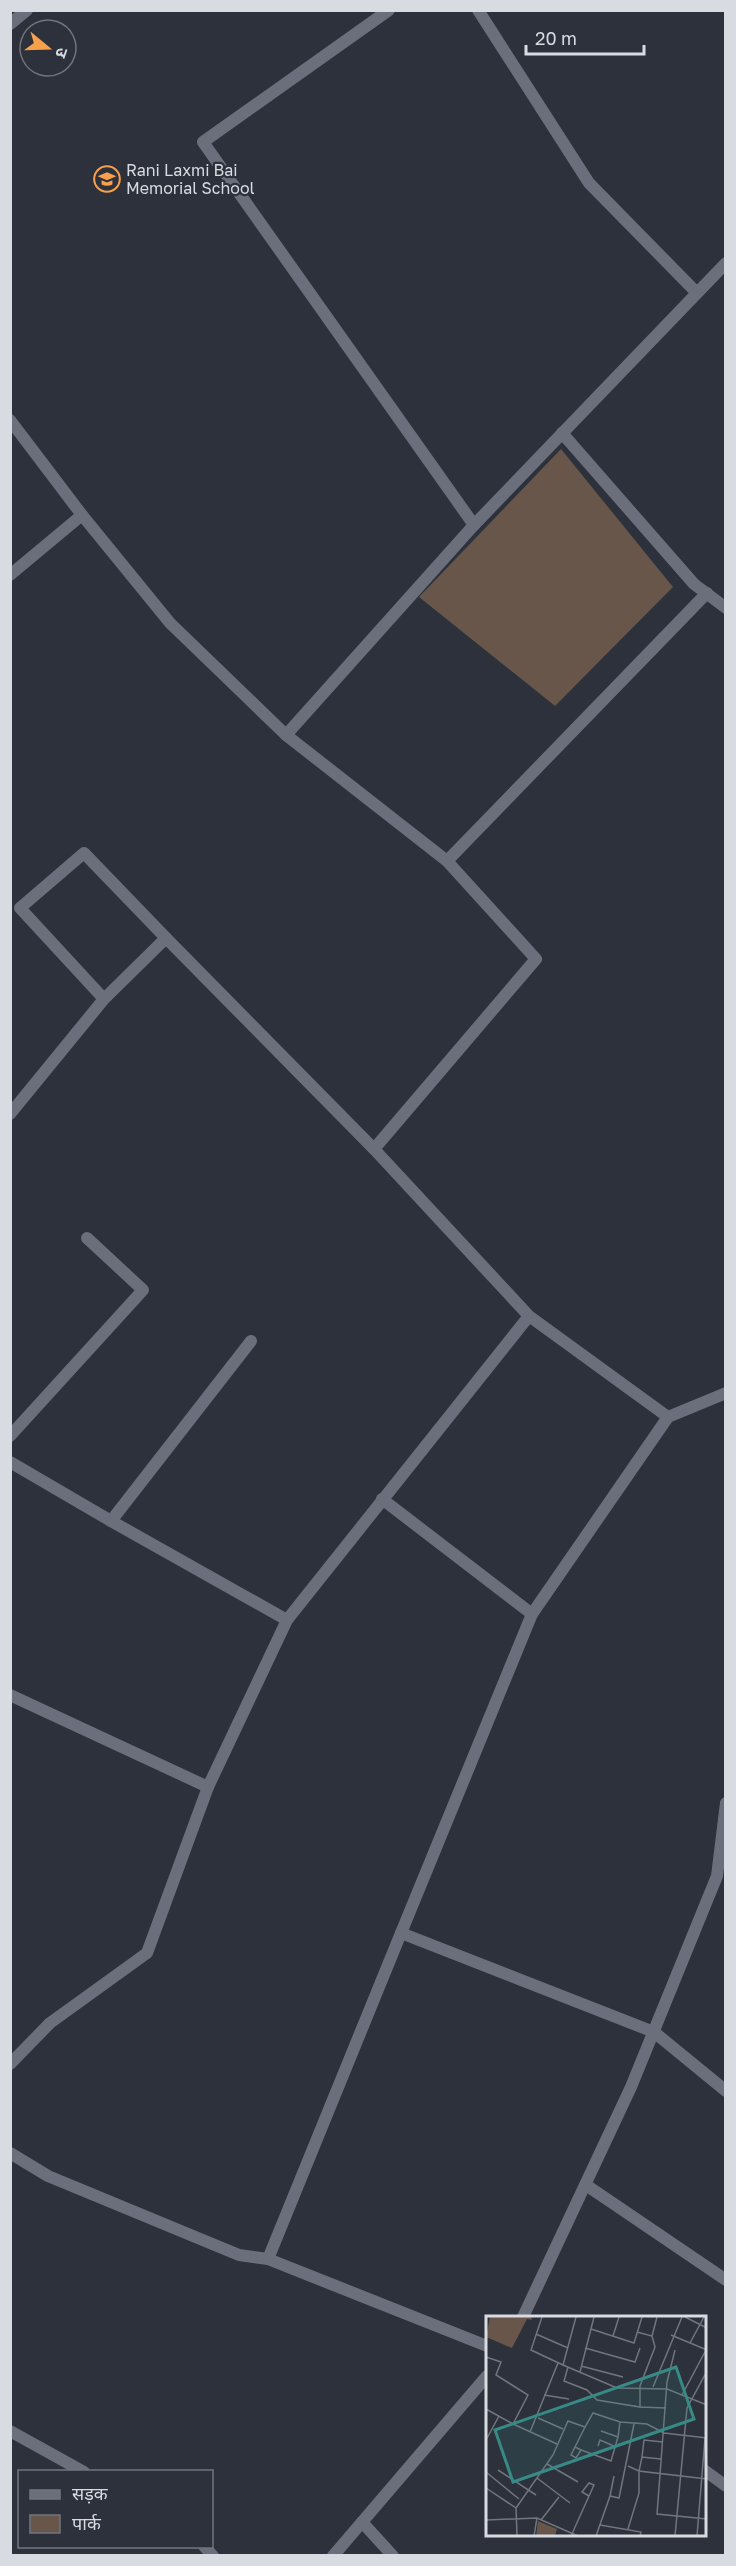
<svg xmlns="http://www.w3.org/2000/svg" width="736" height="2566" font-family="'Golos Text','Noto Sans Devanagari',sans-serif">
	<rect width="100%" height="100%" fill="#2c313b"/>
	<polygon fill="#675649" points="561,449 673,587 555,706 419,597"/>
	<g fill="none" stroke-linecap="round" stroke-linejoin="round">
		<g stroke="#6a6f7b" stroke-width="12">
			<polyline points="389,10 203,142 474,525"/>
			<polyline points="478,10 589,183 697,293"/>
		</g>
		<g stroke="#6a6f7b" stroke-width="12">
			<polyline points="10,24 27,10"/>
			<polyline points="10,420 82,515 170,623 286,735 447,861 536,959 374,1149 529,1316 287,1620 208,1787 147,1953 50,2023 10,2064"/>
			<polyline points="562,433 694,584 726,608"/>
			<polyline points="10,575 82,515"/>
			<polyline points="286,735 474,525 726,263"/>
			<polyline points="447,861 707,593"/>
			<polyline points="166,938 374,1149"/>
			<polyline points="10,1114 104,999 166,938 84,853 20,908 104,999"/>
			<polyline points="529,1316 668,1417"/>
			<polyline points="251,1341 111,1521 287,1620"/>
			<polyline points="726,1393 668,1417 532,1614 401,1933 654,2032 726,2091"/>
			<polyline points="10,1436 143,1290 87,1238"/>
			<polyline points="10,1462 111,1521"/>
			<polyline points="382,1499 532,1614"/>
			<polyline points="10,1695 208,1787"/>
			<polyline points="10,2153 48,2176 239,2255 268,2259 487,2346"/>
			<polyline points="586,2185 726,2280"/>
			<polyline points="268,2259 401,1933"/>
			<polyline points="523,2317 631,2087 717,1876 726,1803"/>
			<polyline points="10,2431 84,2472"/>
			<polyline points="704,2470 726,2486"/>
			<polyline points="362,2522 393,2556"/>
			<polyline points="204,2546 213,2556"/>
			<polyline points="333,2556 487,2376"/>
		</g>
	</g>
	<defs>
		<g id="school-ring" transform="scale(1.35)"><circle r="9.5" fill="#2c313b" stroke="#f9a04c" stroke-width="1.5"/><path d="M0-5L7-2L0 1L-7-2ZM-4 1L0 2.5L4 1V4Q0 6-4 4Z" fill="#f9a04c"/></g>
	</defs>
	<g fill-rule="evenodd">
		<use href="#school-ring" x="107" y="179"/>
	</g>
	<g text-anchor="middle" stroke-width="4.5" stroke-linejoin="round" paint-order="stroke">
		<g font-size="16" fill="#d8dbe2" stroke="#2c313b" text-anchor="start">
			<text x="126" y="176">Rani Laxmi Bai<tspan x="126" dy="18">Memorial School</tspan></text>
		</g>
	</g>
	<g transform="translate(486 2316)">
		<rect width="220" height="220" fill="#2c313b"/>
		<path d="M 4,1 L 45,1 L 46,4 L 41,3 L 26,32 L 0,21 ZM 52,205 L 71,213 L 69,220 L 50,220 Z" fill="#675649"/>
		<path fill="none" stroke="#71757e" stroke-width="1.5" d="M 56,1 L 45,34 L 77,49M 90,1 L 77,49 L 131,72 L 181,73 L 221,89M 199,1 L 221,12M 105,13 L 148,27 L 156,1M 50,18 L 82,32M 185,19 L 221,34M 127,20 L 133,1M 166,20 L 171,1M 204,27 L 218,1M 99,32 L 149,46 L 154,32M 189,34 L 181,66 L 171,198 L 221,203M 0,41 L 15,46 L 10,59 L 42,79 L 27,108 L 0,93M 95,50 L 137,61M 82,51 L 78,65 L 101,74 L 111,84 L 154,91 L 154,70 L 169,31 L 166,20 L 151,16M 94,56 L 108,1M 167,71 L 196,1M 58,79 L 83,83M 196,79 L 220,34M 154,91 L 180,92M 52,102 L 77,113M 27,108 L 71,128M 115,115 L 132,121 L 134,106M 44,116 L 72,47M 0,124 L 13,100M 112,130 L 114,124 L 130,131M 89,131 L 99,111M 95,134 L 89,131 L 85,139 L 90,142 L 95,134 L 125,145 L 132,121M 156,141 L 158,124 L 177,126M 175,143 L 156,141 L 153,155 L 221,163M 61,148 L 92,166M 142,150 L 153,155 L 153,177 L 142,213M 12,154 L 50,179M 0,156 L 33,183M 51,162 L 84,187M 0,172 L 30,192M 124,180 L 128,160M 0,204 L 51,202 L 92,220M 55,204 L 73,181M 114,209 L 155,216 L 154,220M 31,220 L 30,192 L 67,139 L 82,105 L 99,111 L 107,97 L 134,106 L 161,108 L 178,117 L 221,122M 48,220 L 51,202M 85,220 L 108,169 L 103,167 L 96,176 L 103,180M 110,220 L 124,180 L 133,182 L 148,108M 189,220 L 201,92 L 221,55M 211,220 L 219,122"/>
		<path fill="#378a85" fill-opacity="0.15" stroke="#378a85" stroke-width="3" d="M 190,51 L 208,103 L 27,166 L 9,114 Z"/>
		<rect width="220" height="220" fill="none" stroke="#d8dbe2" stroke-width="3"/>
	</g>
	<rect width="736" height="2566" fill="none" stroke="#d8dbe2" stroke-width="24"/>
	<rect x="18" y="2470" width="195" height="78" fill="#2c313b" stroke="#71757e" stroke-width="1.5"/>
	<rect x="30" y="2490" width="30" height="9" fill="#6a6f7b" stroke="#71757e" stroke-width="1.5"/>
	<text x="72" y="2500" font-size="18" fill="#d8dbe2">सड़क</text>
	<rect x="30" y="2515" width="30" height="18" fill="#675649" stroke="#71757e" stroke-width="1.5"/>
	<text x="72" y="2530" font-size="18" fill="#d8dbe2">पार्क</text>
	<g transform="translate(48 48) rotate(109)"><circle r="28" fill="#2c313b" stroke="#71757e" stroke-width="1.5"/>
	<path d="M0-4.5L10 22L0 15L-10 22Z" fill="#f9a04c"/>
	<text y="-9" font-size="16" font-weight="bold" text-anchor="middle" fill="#d8dbe2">उ</text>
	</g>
	<path d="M526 45v9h118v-9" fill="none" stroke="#d8dbe2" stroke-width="3"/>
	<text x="535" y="45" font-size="18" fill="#d8dbe2" stroke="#2c313b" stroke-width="4.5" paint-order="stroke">20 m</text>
</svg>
